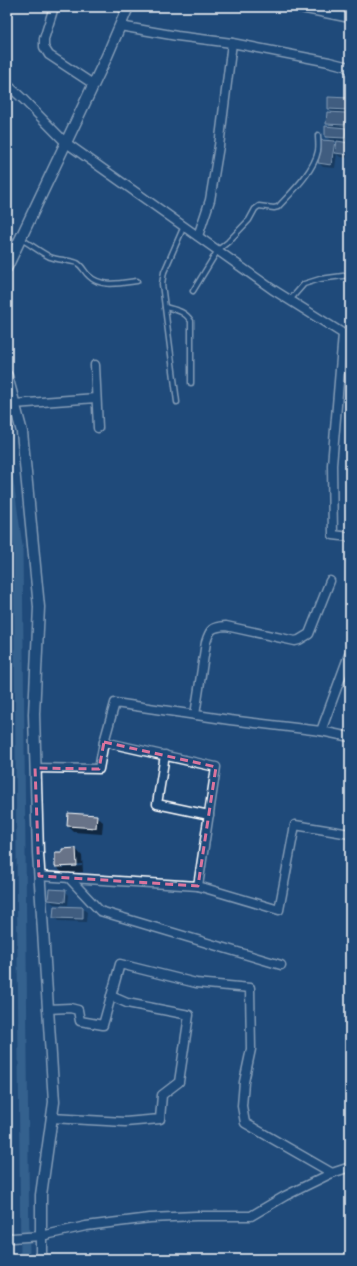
<svg xmlns="http://www.w3.org/2000/svg" width="357" height="1266" font-family="'Gochi Hand',sans-serif">
	<rect width="100%" height="100%" fill="#1f4a7a"/>
	<filter id="ink" filterUnits="userSpaceOnUse"><feTurbulence type="fractalNoise" baseFrequency=".025" numOctaves="2"/><feDisplacementMap in="SourceGraphic" scale="8" xChannelSelector="R" yChannelSelector="G"/><feConvolveMatrix kernelMatrix="1 2 1 2 8 2 1 2 1" color-interpolation-filters="sRGB"/></filter>
	<g filter="url(#ink)">
		<g fill="#0007" fill-rule="evenodd">
			<path d="M 348,99 L 350,101 L 350,114 L 346,114 L 350,118 L 349,129 L 345,128 L 350,133 L 349,142 L 345,141 L 344,143 L 350,144 L 350,158 L 340,157 L 337,154 L 335,168 L 323,167 L 319,163 L 332,142 L 326,136 L 332,128 L 327,123 L 333,113 L 329,109 ZM 332,141 L 338,141 L 337,146 L 335,143 Z"/>
			<polygon points="96,816 103,822 102,834 74,832 68,826"/>
			<path d="M 76,849 L 82,856 L 83,872 L 63,873 L 56,867 L 63,853 ZM 82,864 L 82,866 L 61,868 L 61,866 Z"/>
			<polygon points="65,891 69,895 68,905 54,904 49,900"/>
			<polygon points="82,908 87,912 86,922 58,921 54,917"/>
		</g>
		<g fill="none" stroke-linecap="round" stroke-linejoin="round">
			<polyline stroke="#507ba6" stroke-width="9" points="7,468 18,546 25,1259"/>
		</g>
		<g fill="#687388" stroke="#fff">
			<polygon points="328,97 349,98 348,110 328,109"/>
			<polygon points="327,112 346,113 345,125 326,124"/>
			<polygon points="325,126 346,128 345,138 325,137"/>
			<polygon points="321,140 335,141 331,165 318,163"/>
			<polygon points="337,141 350,143 350,155 335,153"/>
			<polygon points="68,813 97,815 96,828 67,826"/>
			<polygon points="76,848 77,866 55,867 55,852 62,852 62,849"/>
			<polygon points="49,889 66,890 65,902 48,900"/>
			<polygon points="54,906 83,907 83,919 53,918"/>
		</g>
		<g fill="none" stroke-linecap="round" stroke-linejoin="round">
			<g stroke="#fff" stroke-width="7">
				<g id="service">
					<path d="M 21,239 C 30,244 40,252 50,257 C 58,260 68,260 77,263 C 83,266 84,272 89,276 C 101,288 122,283 137,281"/>
					<path d="M 193,291 L 218,250 L 228,242 L 249,220 L 255,209 L 259,206 L 274,208 L 278,207 C 292,192 314,171 318,151 C 319,146 318,140 318,135"/>
					<polyline points="290,300 304,284 320,279 350,275"/>
					<path d="M 165,307 C 176,310 185,311 191,321 L 191,383"/>
					<polyline points="177,402 162,284 164,272 184,226"/>
				</g>
			</g>
			<g stroke="#fff" stroke-width="11">
				<g id="minor">
					<polyline points="54,7 44,39 44,47 49,55 93,84"/>
					<polyline points="296,7 350,18"/>
					<polyline points="120,26 177,36 232,43 329,62 345,66 350,70"/>
					<polyline points="7,85 10,87 23,99 65,142 272,289 350,338"/>
					<polyline points="198,236 210,200 219,146 232,43"/>
					<polyline points="343,334 332,465 333,535 350,537"/>
					<polyline points="95,365 98,428"/>
					<polyline points="14,404 96,398"/>
					<path d="M 195,715 L 206,642 C 210,629 212,627 226,626 L 295,641 L 299,640 L 309,634 L 330,581"/>
					<polyline points="321,731 350,737"/>
					<polyline points="104,742 115,703 230,720 321,731 350,652"/>
					<polyline points="165,755 157,804 209,815"/>
					<polyline points="35,768 99,769 104,742 216,767 198,886 39,876"/>
					<polyline points="69,878 100,911 281,965"/>
					<polyline points="198,886 279,910 295,825 350,834"/>
					<polyline points="47,1009 70,1008 78,1010 80,1021 103,1025 120,964 196,983 250,988 251,1049 244,1082 242,1106 245,1123 332,1173"/>
					<polyline points="51,1118 125,1122 160,1119 162,1095 179,1082 189,1015 127,1003 111,996"/>
					<polyline points="7,1237 12,1238 41,1236 86,1226 150,1218 196,1216 251,1216 285,1196 332,1173 350,1167"/>
				</g>
			</g>
			<g stroke="#fff" stroke-width="13">
				<g id="tertiary">
					<polyline points="7,267 107,56 128,7"/>
					<polyline points="7,376 22,432 39,607 34,714 38,853 54,1102 41,1195 41,1259"/>
				</g>
			</g>
			<use href="#service" stroke="#1f4a7a" stroke-width="4"/>
			<use href="#minor" stroke="#1f4a7a" stroke-width="8"/>
			<use href="#tertiary" stroke="#1f4a7a" stroke-width="10"/>
		</g>
	</g>
	<path d="M0 0H357V1266H0ZM 104,742 L 216,767 L 198,886 L 39,876 L 35,768 L 99,769 Z" fill="#1f4a7a" fill-opacity=".55" fill-rule="evenodd"/>
	<path fill="none" stroke="#da749d" stroke-width="3" stroke-dasharray="8 5" stroke-linejoin="round" d="M 104,742 L 216,767 L 198,886 L 39,876 L 35,768 L 99,769 Z"/>
	<rect width="357" height="1266" fill="none" stroke="#1f4a7a" stroke-width="24"/>
	<rect x="12" y="12" width="333" height="1242" fill="none" stroke="#fff" stroke-width="1.5" filter="url(#ink)"/>
</svg>
